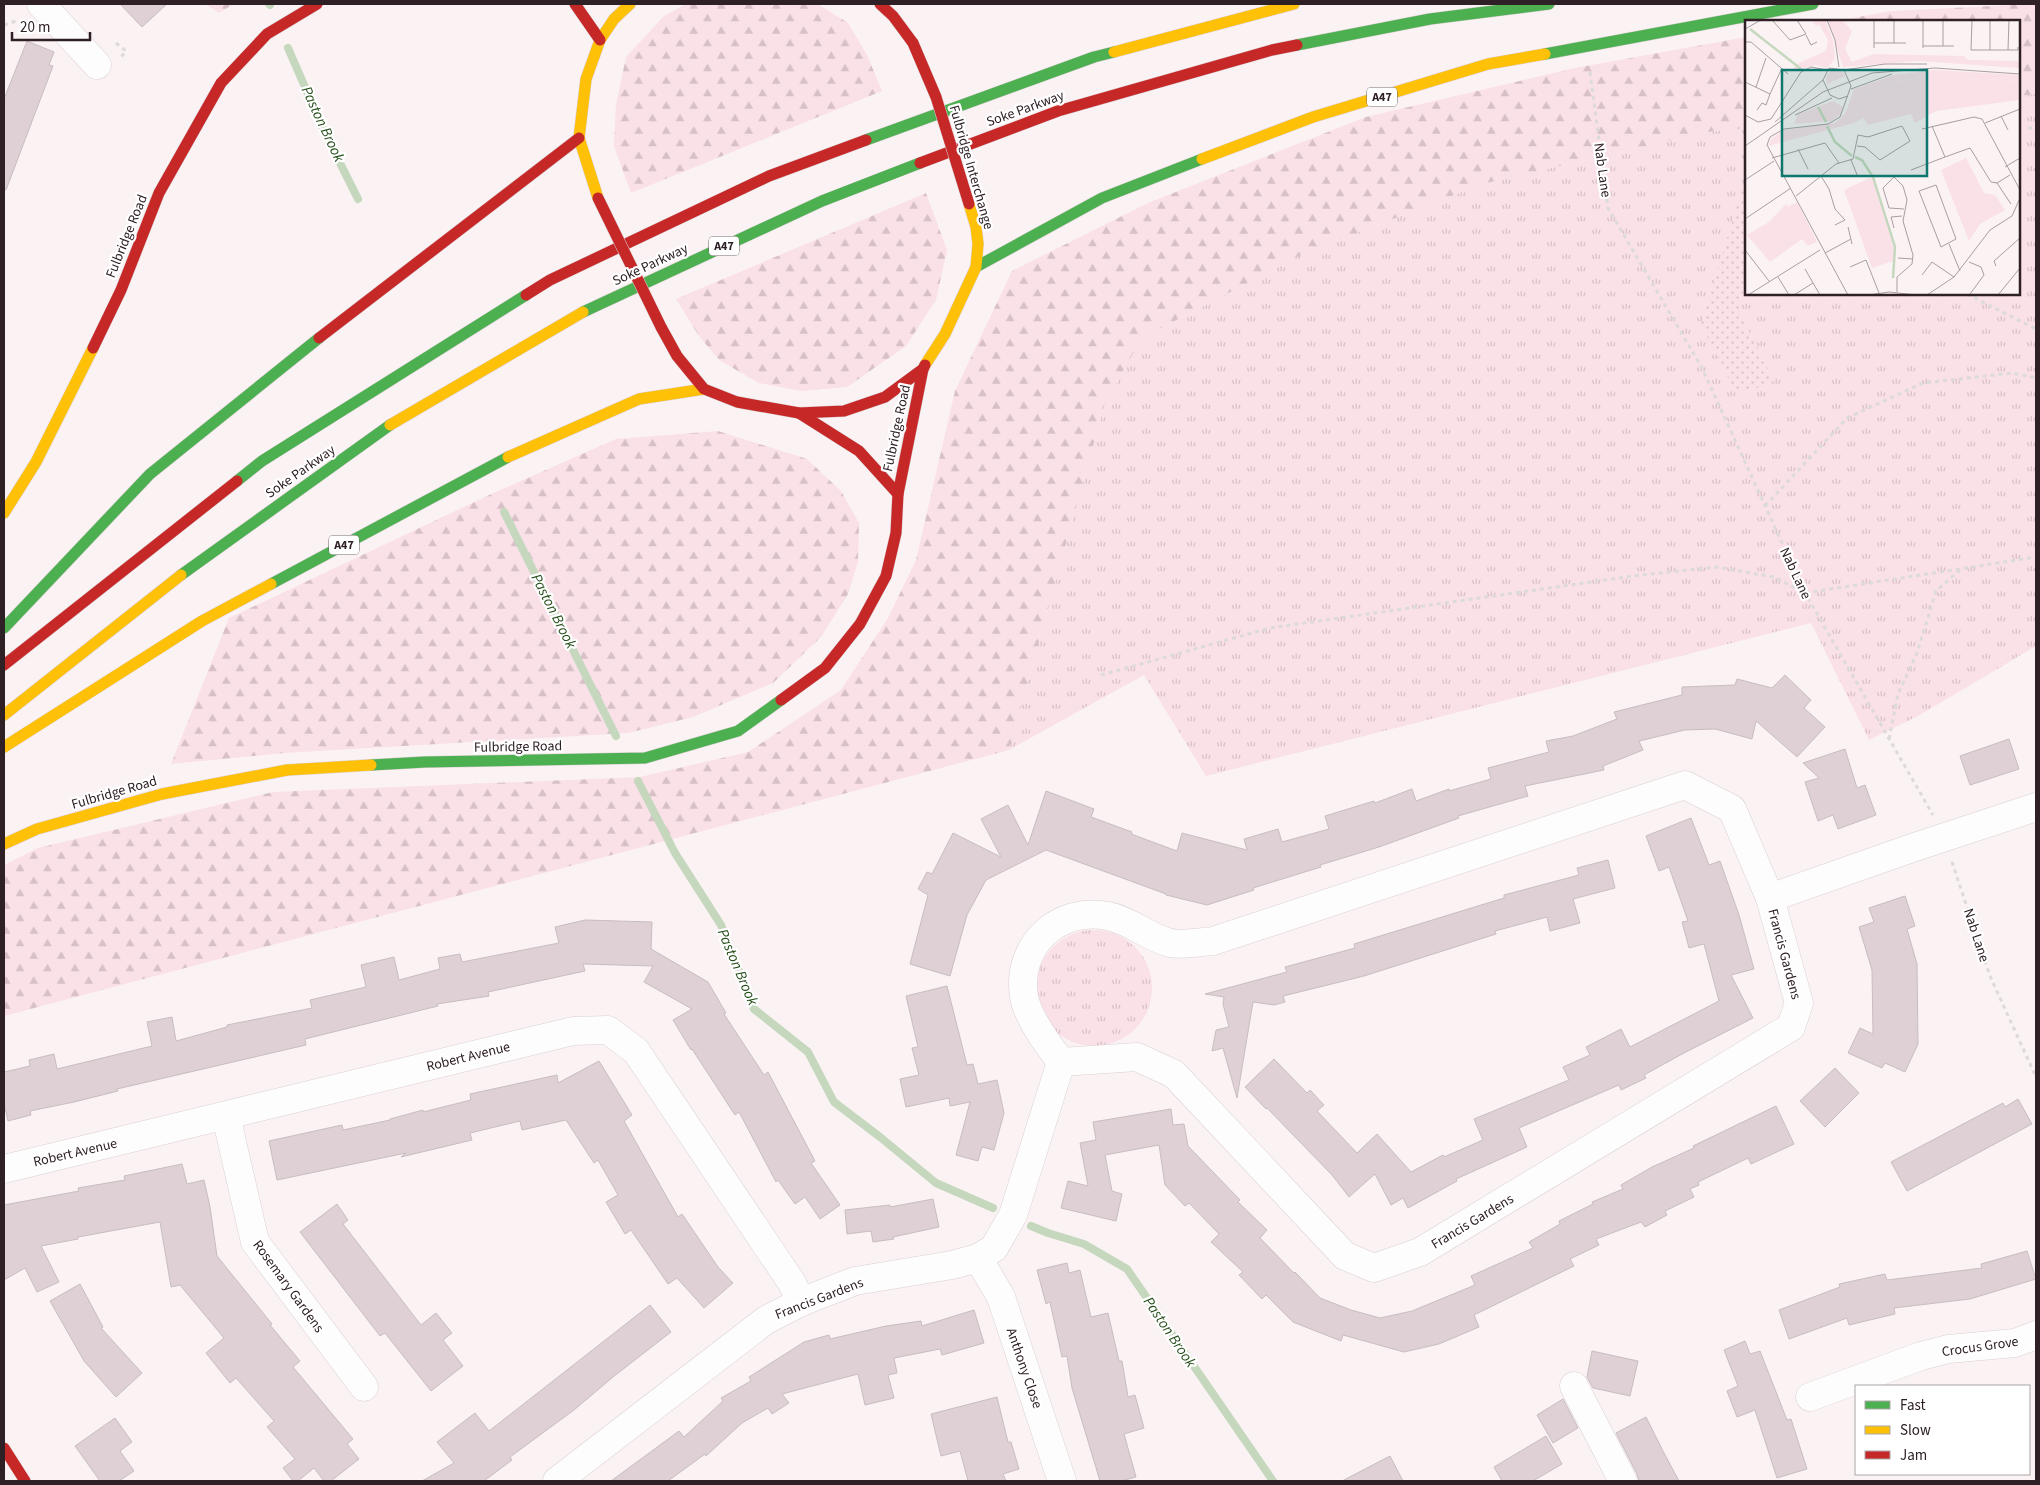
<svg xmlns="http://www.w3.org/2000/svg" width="2040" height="1485" font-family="'Source Sans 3',sans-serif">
	<defs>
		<pattern id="grass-tufts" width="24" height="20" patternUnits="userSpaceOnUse" patternTransform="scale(1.25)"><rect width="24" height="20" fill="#fae0e7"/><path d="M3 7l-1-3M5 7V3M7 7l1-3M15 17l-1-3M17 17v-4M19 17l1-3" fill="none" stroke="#d7c0c6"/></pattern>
		<pattern id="forest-firs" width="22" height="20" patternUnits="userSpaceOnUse" patternTransform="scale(1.25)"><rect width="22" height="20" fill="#fae0e7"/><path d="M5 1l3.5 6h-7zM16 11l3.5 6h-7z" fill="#d7c0c6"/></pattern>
		<pattern id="park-dots" width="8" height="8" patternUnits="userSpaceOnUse" patternTransform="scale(1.25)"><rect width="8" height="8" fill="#fae0e7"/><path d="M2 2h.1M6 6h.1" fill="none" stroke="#d7c0c6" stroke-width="1.8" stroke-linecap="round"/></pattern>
	</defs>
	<rect width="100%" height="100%" fill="#fbf2f4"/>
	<g fill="url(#grass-tufts)">
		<polygon points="2036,94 2036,646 1918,716 1869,740 1811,623 1206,776 1144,675 1009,750 1105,403 1142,338 1303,254 1482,184 1707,132 1746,128 1746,294 2019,294 2019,96"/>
		<circle cx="1094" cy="988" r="58"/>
	</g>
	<g fill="url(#forest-firs)">
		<polygon points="205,4 234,4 219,13"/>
		<polygon points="686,4 818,4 848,23 867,55 882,91 631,193 614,146 616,105 626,57 664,16"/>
		<polygon points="2036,4 2036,94 2019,96 2019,21 1836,21 1891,11"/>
		<polygon points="1746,37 1746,128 1707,132 1482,184 1303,254 1142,338 1105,403 1009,750 4,1016 4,865 38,848 273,792 640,777 748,752 841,690 888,618 916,560 955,391 1012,271 1148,203 1366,117 1575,68"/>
		<polygon points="926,193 947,250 936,300 906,346 847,387 801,391 759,383 719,360 699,336 676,299"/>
		<polygon points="718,431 807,459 841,491 859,523 858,562 848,594 821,637 773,683 693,717 628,733 284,753 171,764 229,618 487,496 616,439"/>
	</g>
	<polygon fill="url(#park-dots)" points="1746,176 1746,279 1739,312 1775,383 1736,393 1701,325"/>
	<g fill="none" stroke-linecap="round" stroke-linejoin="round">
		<g stroke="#c5d8bd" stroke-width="8">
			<polyline points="269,4 270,5"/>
			<polyline points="288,48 325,133 358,199"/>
			<polyline points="504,512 616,736"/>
			<polyline points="638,781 675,853 721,925 754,1009 808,1052 834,1102 880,1137 936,1183 993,1208"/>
			<polyline points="1031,1226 1048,1233 1084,1244 1127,1269 1273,1481"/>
		</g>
	</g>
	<g fill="#ded0d4" stroke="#c8bdc0">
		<polygon points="120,4 167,4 142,27"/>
		<polygon points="27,41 54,52 49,65 53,66 6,190 4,189 4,99"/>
		<polygon points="1785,675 1811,700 1804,708 1825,727 1797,757 1756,721 1752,739 1715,729 1685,730 1639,741 1643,750 1603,766 1604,770 1525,786 1528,796 1458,816 1459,818 1379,847 1320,865 1321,867 1253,888 1254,890 1207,905 1166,895 1166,894 1046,850 986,880 967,915 950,976 910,964 928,895 918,889 927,872 932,874 953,833 1001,857 981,819 1008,805 1028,845 1046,791 1094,809 1091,817 1132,832 1131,834 1177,851 1182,833 1247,850 1244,839 1278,829 1282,842 1329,829 1325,816 1374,801 1375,803 1412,789 1416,801 1449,789 1449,791 1491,779 1488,768 1549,752 1546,741 1573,736 1617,719 1614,712 1682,695 1682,687 1735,685 1737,679 1772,688"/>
		<polygon points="2009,739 2019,769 1970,785 1960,756"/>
		<polygon points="1845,749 1857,788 1865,785 1876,815 1838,829 1833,815 1818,821 1805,782 1819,778 1803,763"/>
		<polygon points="1691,818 1709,865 1720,861 1739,915 1754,969 1731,975 1753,1018 1684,1053 1644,1075 1646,1078 1621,1090 1619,1085 1519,1128 1527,1147 1456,1179 1457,1181 1408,1208 1403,1198 1391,1205 1375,1174 1349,1197 1332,1175 1267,1108 1266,1109 1245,1087 1274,1059 1307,1093 1310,1090 1324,1105 1317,1111 1357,1153 1377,1134 1411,1172 1443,1155 1444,1157 1483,1140 1474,1119 1569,1080 1563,1067 1590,1055 1586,1047 1621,1029 1630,1047 1719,1001 1704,944 1689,948 1682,922 1688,921 1669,867 1659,871 1646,836"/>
		<polygon points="1608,860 1615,888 1573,899 1580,923 1550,931 1547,917 1495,931 1496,934 1364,976 1283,996 1285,1002 1274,1005 1253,1002 1237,1098 1223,1048 1212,1051 1216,1030 1229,1027 1223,1004 1224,997 1205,994 1287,972 1285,967 1355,948 1354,944 1504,898 1504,895 1579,875 1577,868"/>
		<polygon points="1905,896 1915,926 1907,929 1917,964 1918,1044 1905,1072 1885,1063 1882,1068 1848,1053 1860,1028 1873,1034 1872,970 1859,927 1874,922 1869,908"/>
		<polygon points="585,920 652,922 651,949 708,982 726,1013 724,1014 764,1075 768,1072 815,1161 811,1163 840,1205 820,1219 805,1197 795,1204 778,1180 776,1182 739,1112 735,1115 692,1049 691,1050 673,1020 692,1009 644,982 653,966 583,964 585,971 488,992 489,996 437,1004 438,1006 305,1039 306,1045 117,1089 118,1091 74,1102 30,1111 31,1115 8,1121 4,1103 4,1072 30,1066 29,1060 54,1054 57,1069 152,1046 147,1022 172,1017 176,1041 227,1027 227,1025 312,1008 310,1000 366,987 361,965 394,957 399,980 440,969 438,958 460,954 462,962 559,943 555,927"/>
		<polygon points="947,986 967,1065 973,1064 978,1084 997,1080 1004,1113 994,1150 982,1147 978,1161 956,1155 970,1102 950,1106 949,1098 906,1107 900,1079 919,1075 912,1048 918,1047 906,996"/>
		<polygon points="599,1061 632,1115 624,1121 678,1217 682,1214 718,1267 733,1283 704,1308 677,1278 668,1284 631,1230 625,1234 606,1202 618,1195 598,1160 594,1163 566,1120 522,1130 520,1121 470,1133 472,1140 401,1157 406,1153 277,1180 269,1141 342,1125 343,1130 390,1120 390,1119 423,1110 423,1112 471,1100 470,1094 557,1075 558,1083"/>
		<polygon points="1835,1068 1859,1093 1825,1127 1800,1101"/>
		<polygon points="2018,1099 2032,1124 1907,1191 1891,1162 2003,1103 2005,1107"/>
		<polygon points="1776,1106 1794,1144 1751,1164 1748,1158 1698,1182 1699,1185 1690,1189 1694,1197 1665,1211 1667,1215 1645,1227 1641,1222 1596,1239 1599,1245 1570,1259 1574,1266 1474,1315 1479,1327 1439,1344 1404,1352 1343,1335 1341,1341 1293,1322 1266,1295 1262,1299 1239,1275 1243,1272 1211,1242 1219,1234 1189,1203 1185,1206 1165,1185 1159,1145 1105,1155 1112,1191 1122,1194 1116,1221 1061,1208 1068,1181 1088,1186 1080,1143 1096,1140 1093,1122 1171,1109 1173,1125 1184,1124 1188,1146 1240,1200 1238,1202 1267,1230 1260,1238 1294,1273 1295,1272 1320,1298 1351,1310 1380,1318 1412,1311 1475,1285 1471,1276 1533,1248 1529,1242 1560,1224 1559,1221 1593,1204 1592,1202 1623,1189 1621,1185 1652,1167 1694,1148 1693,1146"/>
		<polygon points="182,1164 187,1184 204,1180 210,1207 217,1256 272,1324 270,1325 300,1361 293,1367 353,1439 347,1444 359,1459 331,1481 324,1481 314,1468 298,1481 293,1481 283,1468 295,1459 267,1427 274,1421 236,1378 230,1383 206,1353 224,1338 180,1285 171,1287 160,1222 78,1237 78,1239 41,1246 59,1282 37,1292 25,1268 4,1280 4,1205 79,1191 78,1188 125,1180 124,1176"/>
		<polygon points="933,1199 939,1227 893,1237 894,1239 873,1242 871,1231 847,1234 845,1210 890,1205 890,1207"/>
		<polygon points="337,1204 348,1220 343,1224 421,1325 436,1313 452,1333 443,1340 463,1366 431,1391 385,1333 380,1336 300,1232"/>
		<polygon points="2027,1251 2036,1279 1970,1299 1894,1308 1895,1314 1849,1325 1847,1318 1789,1339 1779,1310 1840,1287 1839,1284 1885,1274 1887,1280 1982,1268 1981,1264"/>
		<polygon points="1067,1263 1069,1273 1080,1270 1091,1317 1108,1313 1119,1361 1122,1361 1128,1397 1135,1395 1144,1428 1124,1434 1136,1477 1121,1481 1100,1481 1072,1388 1067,1356 1062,1357 1050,1302 1046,1304 1037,1270"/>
		<polygon points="80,1284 103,1327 101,1328 142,1373 116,1397 84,1361 50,1301"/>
		<polygon points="650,1305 671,1332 613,1377 574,1410 510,1457 512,1460 484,1481 422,1481 454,1463 437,1442 475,1413 489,1431"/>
		<polygon points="974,1310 984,1343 942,1355 940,1349 894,1358 897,1373 888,1375 894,1398 865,1405 858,1374 782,1394 789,1403 772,1414 768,1408 742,1423 706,1456 705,1454 668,1481 611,1481 679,1431 684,1437 723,1401 721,1398 751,1381 749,1377 804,1342 829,1335 830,1339 886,1326 921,1321 922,1326"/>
		<polygon points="1745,1341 1750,1354 1760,1351 1787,1420 1791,1419 1807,1469 1777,1478 1755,1410 1737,1417 1727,1391 1738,1386 1724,1350"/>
		<polygon points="1592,1351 1638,1361 1630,1396 1593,1388 1587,1377"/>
		<polygon points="997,1397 1008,1442 1011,1442 1019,1469 1003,1474 1006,1481 968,1481 960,1451 941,1456 931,1414"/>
		<polygon points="1563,1399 1578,1428 1553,1443 1537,1415"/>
		<polygon points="1646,1417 1664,1453 1679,1481 1639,1481 1637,1474 1616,1433"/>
		<polygon points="115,1418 132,1442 120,1451 134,1471 119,1481 100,1481 75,1446"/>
		<polygon points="1546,1436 1562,1464 1533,1481 1502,1481 1494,1467"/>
		<polygon points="1390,1456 1403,1481 1342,1481"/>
	</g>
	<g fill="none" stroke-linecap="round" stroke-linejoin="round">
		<g stroke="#dacfd2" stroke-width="29">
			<g id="street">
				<polyline points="41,4 97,65"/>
				<path d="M 1685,785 L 1732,809 L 1770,898 L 1799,1003 L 1791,1027 L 1420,1252 L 1374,1268 L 1345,1256 L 1174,1074 L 1137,1057 L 1061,1062 C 1048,1045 1027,1017 1024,996 C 1016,946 1058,906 1108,916 C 1129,920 1147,936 1167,942 C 1178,946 1201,942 1213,941 Z"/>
				<polyline points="1770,898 1912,848 2036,807"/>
				<polyline points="226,1116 255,1242 364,1387"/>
				<polyline points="4,1169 573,1031 608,1030 636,1051 792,1283 801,1302"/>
				<polyline points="978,1258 1001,1297 1062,1481"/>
				<polyline points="1574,1386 1623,1481"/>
				<polyline points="1810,1397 1921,1356 1948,1349 2015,1343 2036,1335"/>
				<polyline points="557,1481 766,1320 801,1302 855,1281 952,1265 978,1258 994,1248 1013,1215 1061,1062"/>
			</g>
		</g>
		<g stroke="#dacfd2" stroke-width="12">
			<g id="fast">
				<polyline points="1297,45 1430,19 1549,4"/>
				<polyline points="1545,54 1813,4"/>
				<polyline points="866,140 1094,57 1114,52"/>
				<polyline points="976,267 1102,198 1202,159"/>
				<polyline points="583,312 822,201 920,163"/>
				<polyline points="237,481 262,461 526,295"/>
				<polyline points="181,575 390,425"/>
				<polyline points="271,584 508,457"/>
				<polyline points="4,628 150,474 319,338"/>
				<polyline points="371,765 425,762 645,758 738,731 781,700"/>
			</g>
		</g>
		<g stroke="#dacfd2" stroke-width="12">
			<g id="slow">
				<polyline points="1114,52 1294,4"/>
				<polyline points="1202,159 1313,117 1488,64 1545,54"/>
				<polyline points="598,198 579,138 586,79 600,40 614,19 630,4"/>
				<polyline points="925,365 945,334 976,267 978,244 976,227 969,204"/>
				<polyline points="390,425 583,312"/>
				<polyline points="508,457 639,399 704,389"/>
				<polyline points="4,513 36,462 93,348"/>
				<polyline points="4,715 181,575"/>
				<polyline points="4,747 202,621 271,584"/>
				<polyline points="4,844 37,829 162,794 287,770 371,765"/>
			</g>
		</g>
		<g stroke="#dacfd2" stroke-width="12">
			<g id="jam">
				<polyline points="575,4 600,40"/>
				<polyline points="880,4 893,16 913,43"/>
				<polyline points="920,163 1058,111 1272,50 1297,45"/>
				<polyline points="526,295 550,280 769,176 866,140"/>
				<polyline points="661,327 677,356 704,389 737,402 799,413 844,411 885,397 923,369 925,365"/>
				<polyline points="319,338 579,138"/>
				<polyline points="93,348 121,290 159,193 221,83 267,34 317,4"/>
				<polyline points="799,413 859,451 898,494"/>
				<polyline points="4,665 237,481"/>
				<polyline points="781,700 825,668 860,624 886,576 896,533 898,494 923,369"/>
				<polyline points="4,1448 25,1481"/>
			</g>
		</g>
		<g stroke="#dddada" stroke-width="3" stroke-dasharray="4 4" stroke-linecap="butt">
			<polyline points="4,25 19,20"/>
			<polyline points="116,43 126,51 121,57"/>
			<polyline points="1590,72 1608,208 1702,368 1805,593 1933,815"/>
			<polyline points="2028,128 2036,128"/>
			<polyline points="1967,294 2036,329"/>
			<polyline points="1765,506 1847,418 1923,383 2012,373 2036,378"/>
			<polyline points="1101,675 1270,628 1640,575 1717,567 1774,577 1805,593 2036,557"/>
			<polyline points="1889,739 1898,694 1917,653 1936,591 1961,569"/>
			<polyline points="1952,862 1990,976 2036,1077"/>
		</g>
		<use href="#street" stroke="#fefdfd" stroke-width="28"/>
		<use href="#fast" stroke="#4caf50" stroke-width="11"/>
		<use href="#slow" stroke="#ffc107" stroke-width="11"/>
		<use href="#jam" stroke="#c62828" stroke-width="11"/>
		<g stroke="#dacfd2" stroke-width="12" stroke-linecap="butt">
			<g id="jam-bridge">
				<polyline points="913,43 936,97 969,204"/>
				<polyline points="598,198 661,327"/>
			</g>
		</g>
		<use href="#jam-bridge" stroke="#c62828" stroke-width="11"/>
	</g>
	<g text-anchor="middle" stroke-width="4.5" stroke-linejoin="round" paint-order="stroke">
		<g fill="#fff" stroke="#6d6366" stroke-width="1">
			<rect x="1367" y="87.5" width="30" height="19" rx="4"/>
			<rect x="709" y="236.5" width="30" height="19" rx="4"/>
			<rect x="329" y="535.5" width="30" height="19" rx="4"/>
		</g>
		<g font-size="12" font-weight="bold" fill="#2e2024">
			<text x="1382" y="101">A47</text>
			<text x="724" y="250">A47</text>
			<text x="344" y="549">A47</text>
		</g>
		<g font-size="14" fill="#2e2024" stroke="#fff">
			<text transform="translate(1025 108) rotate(-20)" y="5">Soke Parkway</text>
			<text transform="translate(972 167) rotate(74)" y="5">Fulbridge Interchange</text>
			<text transform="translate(1603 170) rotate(82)" y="5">Nab Lane</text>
			<text transform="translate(126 236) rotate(-68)" y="5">Fulbridge Road</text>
			<text transform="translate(650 264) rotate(-25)" y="5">Soke Parkway</text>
			<text transform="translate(896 428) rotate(-78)" y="5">Fulbridge Road</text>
			<text transform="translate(300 471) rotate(-35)" y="5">Soke Parkway</text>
			<text transform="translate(1796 573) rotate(65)" y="5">Nab Lane</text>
			<text transform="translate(518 746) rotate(-1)" y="5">Fulbridge Road</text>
			<text transform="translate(114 792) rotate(-16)" y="5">Fulbridge Road</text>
			<text transform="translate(1977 935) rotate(72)" y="5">Nab Lane</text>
			<text transform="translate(1785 954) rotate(75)" y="5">Francis Gardens</text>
			<text transform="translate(468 1056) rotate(-14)" y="5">Robert Avenue</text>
			<text transform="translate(75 1152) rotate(-13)" y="5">Robert Avenue</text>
			<text transform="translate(1472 1221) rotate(-31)" y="5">Francis Gardens</text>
			<text transform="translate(289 1286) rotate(54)" y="5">Rosemary Gardens</text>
			<text transform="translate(819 1298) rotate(-21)" y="5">Francis Gardens</text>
			<text transform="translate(1980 1346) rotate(-8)" y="5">Crocus Grove</text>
			<text transform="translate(1025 1368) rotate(71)" y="5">Anthony Close</text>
		</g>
		<g font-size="15" font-style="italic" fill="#254e1a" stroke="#fff">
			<text transform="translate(323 124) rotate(65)" y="5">Paston Brook</text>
			<text transform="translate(554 611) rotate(63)" y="5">Paston Brook</text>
			<text transform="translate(738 967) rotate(67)" y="5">Paston Brook</text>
			<text transform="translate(1170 1332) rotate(56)" y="5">Paston Brook</text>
		</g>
	</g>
	<g transform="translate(1745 20)">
		<rect width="275" height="275" fill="#fbf2f4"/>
		<path d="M 182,56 L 275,61 L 275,80 L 191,91 L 170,103 L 166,94 L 123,105 L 118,98 L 109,103 L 118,74 L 142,63 ZM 221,138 L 239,173 L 250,175 L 260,190 L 235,204 L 224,221 L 196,150 Z" fill="#fae0e7"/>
		<path d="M 67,0 L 80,0 L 88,20 L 90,39 L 82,48 L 70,45 L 52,51 L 48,48 L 54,43 L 81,31 L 83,20 L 74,4 L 71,6 ZM 83,0 L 97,0 L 107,11 L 100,29 L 107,42 L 129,34 L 219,36 L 223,40 L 275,41 L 275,48 L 173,41 L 98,47 ZM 86,50 L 97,51 L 100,56 L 82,64 L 81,57 ZM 190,50 L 275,55 L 275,61 L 182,56 L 142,63 L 118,74 L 109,103 L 23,126 L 27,118 L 39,110 L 90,103 L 100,94 L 109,69 L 149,55 ZM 88,81 L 98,87 L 95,95 L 86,101 L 49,104 L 53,94 Z" fill="#fae0e7"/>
		<path d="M 173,59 L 175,68 L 162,65 L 163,77 L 161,78 L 158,73 L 162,60 ZM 127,157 L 151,235 L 148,241 L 127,248 L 99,170 ZM 52,182 L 72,222 L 63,226 L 57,219 L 25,242 L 2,215 L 24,202 L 41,184 L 43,187 ZM 230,188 L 230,204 L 219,207 L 214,191 Z" fill="#fae0e7"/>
		<path fill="none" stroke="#c5d8bd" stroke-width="2.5" d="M 5,9 L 56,49M 73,87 L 81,102M 82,106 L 90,122 L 107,136M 110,137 L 117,140 L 128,157 L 150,227 L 148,258"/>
		<path fill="none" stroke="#a99ea1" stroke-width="1" d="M 27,0 L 45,20 L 61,14 L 52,0M 82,0 L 90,20 L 94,47M 129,0 L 129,28M 178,0 L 178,28M 227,0 L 226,30 L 273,30 L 273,27M 0,9 L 16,0M 61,15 L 66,25 L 72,22M 0,22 L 6,22 L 43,54M 129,23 L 161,23M 149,23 L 149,0M 178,26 L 209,26M 198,26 L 198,0M 245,30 L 245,0M 263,30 L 264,0M 99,50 L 140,44 L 182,44M 0,62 L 25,74 L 21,85 L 17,83 L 12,90M 11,67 L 21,38M 106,69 L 147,54M 25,74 L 37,48M 103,76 L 94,79 L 85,75 L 78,60 L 84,48 L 99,50 L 106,66 L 95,97 L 83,104 L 39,109 L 25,117 L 22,125 L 103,275M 0,95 L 13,102 L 26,99 L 56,52 L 66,47 L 82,50M 50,95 L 87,78M 256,96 L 263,110M 30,102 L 78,60M 240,103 L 275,89M 187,106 L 200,137 L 225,128 L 246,162 L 252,163 L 265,155M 177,109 L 229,97 L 237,99 L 275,170M 0,126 L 78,72 L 127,53 L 190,48 L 275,54M 53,129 L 63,149M 27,138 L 80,123 L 94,143M 106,140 L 113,157M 260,147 L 275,138M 166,150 L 200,137M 76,156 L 84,169 L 90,189 L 100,200 L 90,205M 0,160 L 29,141M 252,163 L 266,184M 191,165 L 211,219 L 196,227 L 174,171 ZM 51,176 L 91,144 L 108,139 L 113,115 L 123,117 L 157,106 L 165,121 L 135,140 L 120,127 L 112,126M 0,199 L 46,168M 103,207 L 107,224M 149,208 L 146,197 L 157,196M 204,224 L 215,251M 0,230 L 24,261M 80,233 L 106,219M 153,238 L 168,239M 224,242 L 236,247 L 239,255 L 225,274M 251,246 L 249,241 L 275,218M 105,247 L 121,240 L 134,273M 60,249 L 75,275M 177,255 L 187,242 L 209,257M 33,257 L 44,275M 152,272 L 152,257 L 167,244 L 168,235 L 158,201 L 162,180 L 158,166 L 149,157 L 138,168 L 144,188 L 159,189M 3,275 L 75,230M 49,275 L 68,263M 124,275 L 144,272 L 171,275M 182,275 L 209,257 L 245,210 L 267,196 L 275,178M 253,275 L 275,248"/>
		<path fill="#0f766e" fill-opacity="0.15" stroke="#0f766e" stroke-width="2.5" d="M 37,50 L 182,50 L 182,156 L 37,156 Z"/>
		<rect width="275" height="275" fill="none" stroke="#2e2024" stroke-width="2.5"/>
	</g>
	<rect width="2040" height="1485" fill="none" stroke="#2e2024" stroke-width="10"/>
	<rect x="1855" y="1385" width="175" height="90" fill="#ffffff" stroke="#aba6a7"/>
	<rect x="1865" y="1401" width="25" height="8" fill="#4caf50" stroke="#aba6a7"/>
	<text x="1900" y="1410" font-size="15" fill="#2e2024">Fast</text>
	<rect x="1865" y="1426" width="25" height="8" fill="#ffc107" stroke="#aba6a7"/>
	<text x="1900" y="1435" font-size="15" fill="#2e2024">Slow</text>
	<rect x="1865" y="1451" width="25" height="8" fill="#c62828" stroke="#aba6a7"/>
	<text x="1900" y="1460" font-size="15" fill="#2e2024">Jam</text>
	<path d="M12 32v8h78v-8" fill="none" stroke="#2e2024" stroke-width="2.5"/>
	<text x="20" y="32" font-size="15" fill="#2e2024" stroke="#ffffff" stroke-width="4" paint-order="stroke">20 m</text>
</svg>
